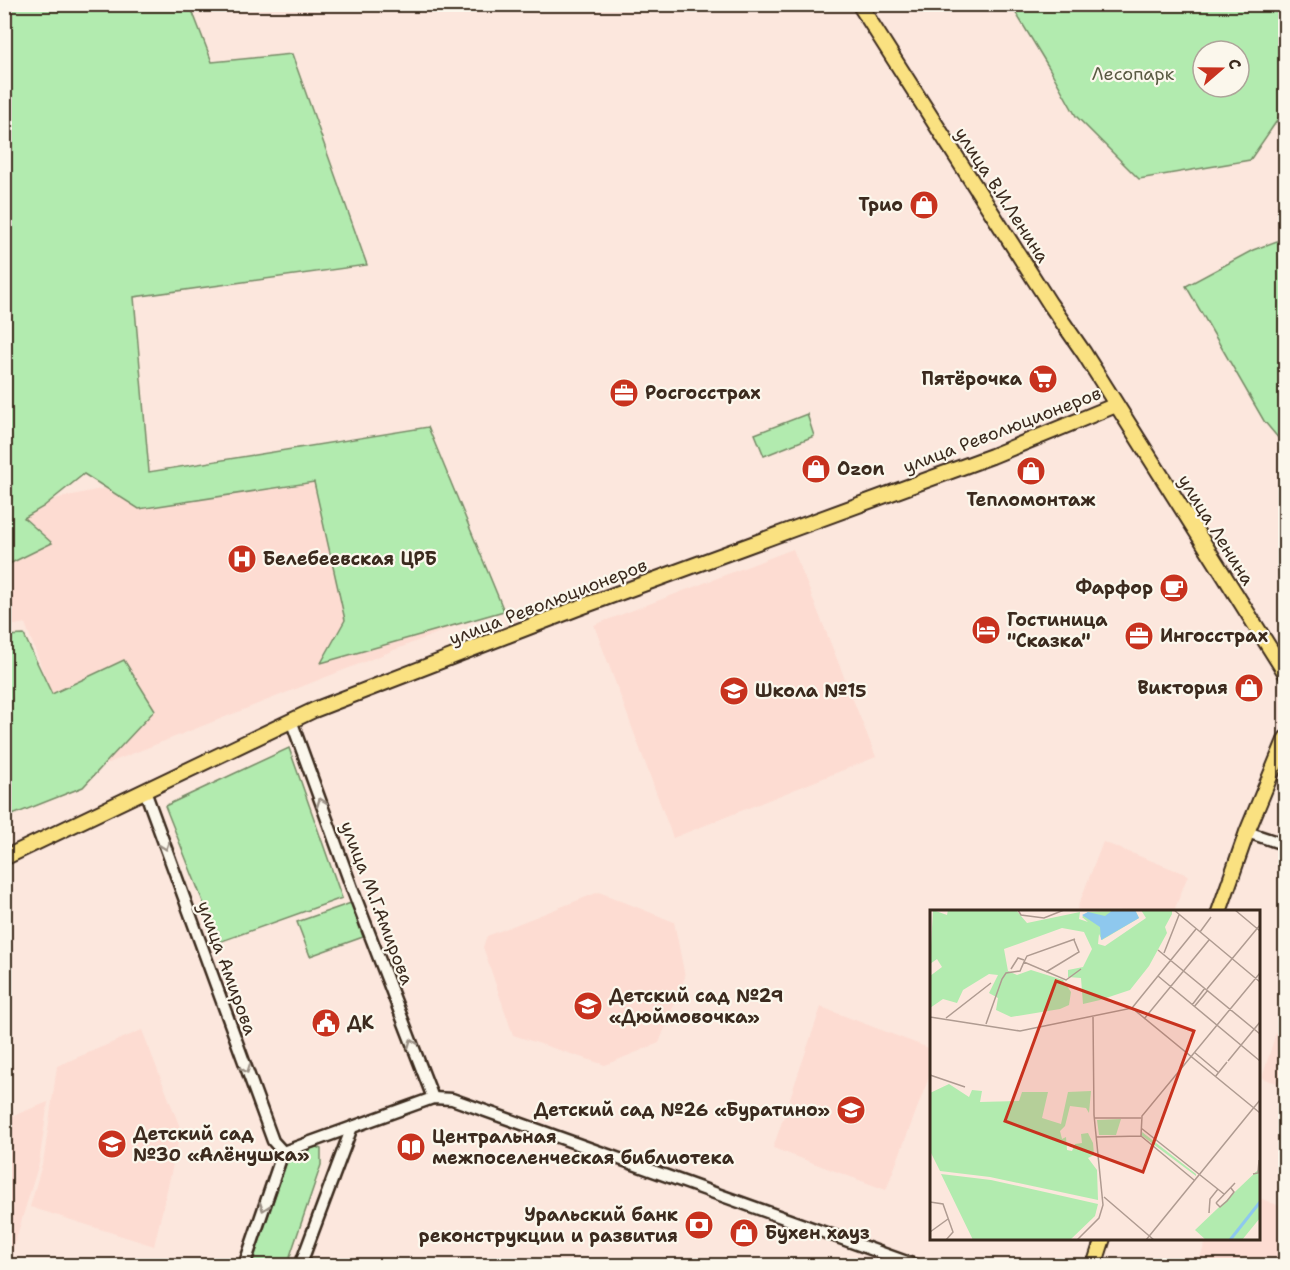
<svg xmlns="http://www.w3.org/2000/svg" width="1290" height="1270" font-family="'Shantell Sans',sans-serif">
	<rect width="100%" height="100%" fill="#fce7dd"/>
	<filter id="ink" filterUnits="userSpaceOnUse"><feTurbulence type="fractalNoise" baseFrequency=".0167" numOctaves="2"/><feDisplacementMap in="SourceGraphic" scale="12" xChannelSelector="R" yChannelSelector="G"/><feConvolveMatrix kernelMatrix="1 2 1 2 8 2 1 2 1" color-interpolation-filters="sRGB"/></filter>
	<g filter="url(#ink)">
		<g fill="#fddcd2">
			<polygon points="428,430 498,609 81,774 25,623 5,627 4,510 123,484"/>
			<polygon points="793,549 876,757 673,838 594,625"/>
			<polygon points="1103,842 1188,875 1174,911 1082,912 1077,909"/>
			<polygon points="599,892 674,922 685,977 659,1043 605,1065 513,1035 483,947 487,936"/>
			<polygon points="1285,1004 1285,1086 1262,1078"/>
			<polygon points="821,1007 931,1049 931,1072 886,1190 773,1148"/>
			<polygon points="142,1030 181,1130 154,1246 30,1207 44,1157 57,1066"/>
			<polygon points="48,1102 39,1163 8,1265 5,1265 5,1119"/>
			<polygon points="1259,1198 1285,1208 1285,1265 1197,1265 1207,1239 1258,1238"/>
		</g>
		<g fill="#b2ebaf" stroke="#768a66" stroke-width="1.5" fill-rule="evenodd">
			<polygon points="4,5 190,5 212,62 292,54 367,265 134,297 149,472 428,427 504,611 321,663 345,620 314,482 139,509 84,474 43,507 24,518 52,543 5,566"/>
			<path d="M 1011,5 L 1285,5 L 1285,109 L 1250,160 L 1139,179 L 1076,116 L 1048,66 ZM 1203,51 L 1239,51 L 1239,87 L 1203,87 Z"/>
			<polygon points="1285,238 1286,238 1285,446 1264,421 1186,286 1253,250"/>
			<polygon points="807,414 814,436 764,456 755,434"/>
			<polygon points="24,635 52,694 124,660 155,710 83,787 5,818 5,636"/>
			<polygon points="289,748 342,898 219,942 165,806"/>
			<polygon points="351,903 363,937 310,956 297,922"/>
			<polygon points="307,1143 321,1149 321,1165 287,1265 251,1266 290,1153"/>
		</g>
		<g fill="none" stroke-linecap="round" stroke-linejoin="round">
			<g stroke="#3b2a1e" stroke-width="15">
				<g id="minor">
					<polyline points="291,720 353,891 433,1098"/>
					<polyline points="145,791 273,1141 283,1152"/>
					<polyline points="1247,832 1286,845"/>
					<polyline points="283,1152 433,1098 452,1099 918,1266"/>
					<polyline points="244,1266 283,1152"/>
					<polyline points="300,1266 352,1127"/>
				</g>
			</g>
			<g stroke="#3b2a1e" stroke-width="18">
				<g id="major">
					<polyline points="859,4 1050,304 1084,353 1286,674"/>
					<polyline points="4,858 314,710 578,608 992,456 1116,405"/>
					<polyline points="1219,912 1247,832 1286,738"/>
					<polyline points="1094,1266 1103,1238"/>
				</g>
			</g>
			<use href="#minor" stroke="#fbf7ec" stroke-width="10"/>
			<use href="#major" stroke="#fae181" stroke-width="14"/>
		</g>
		<defs><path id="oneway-chevron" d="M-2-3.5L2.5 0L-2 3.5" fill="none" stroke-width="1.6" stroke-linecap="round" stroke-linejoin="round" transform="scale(1.5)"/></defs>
		<g stroke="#9b9085">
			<use href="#oneway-chevron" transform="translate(321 802) rotate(-110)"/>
			<use href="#oneway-chevron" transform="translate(165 846) rotate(70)"/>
			<use href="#oneway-chevron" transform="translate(412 1043) rotate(-111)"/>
			<use href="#oneway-chevron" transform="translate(246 1069) rotate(70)"/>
			<use href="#oneway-chevron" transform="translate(264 1207) rotate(109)"/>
		</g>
	</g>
	<defs>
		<g id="shop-disc" transform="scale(1.5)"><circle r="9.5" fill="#c8321e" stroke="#fbf7ec"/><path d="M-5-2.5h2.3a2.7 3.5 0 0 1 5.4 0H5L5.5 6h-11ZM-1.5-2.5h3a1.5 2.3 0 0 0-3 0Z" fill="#fff"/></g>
		<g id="supermarket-disc" transform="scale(1.5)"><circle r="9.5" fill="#c8321e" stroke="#fbf7ec"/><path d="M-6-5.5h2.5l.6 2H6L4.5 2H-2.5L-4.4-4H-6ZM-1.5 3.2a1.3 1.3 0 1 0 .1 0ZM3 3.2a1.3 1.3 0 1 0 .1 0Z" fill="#fff"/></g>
		<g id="office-disc" transform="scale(1.5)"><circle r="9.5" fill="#c8321e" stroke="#fbf7ec"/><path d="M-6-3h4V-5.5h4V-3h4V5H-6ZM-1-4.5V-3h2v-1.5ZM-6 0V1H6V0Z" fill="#fff"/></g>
		<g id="hospital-disc" transform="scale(1.5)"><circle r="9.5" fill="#c8321e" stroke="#fbf7ec"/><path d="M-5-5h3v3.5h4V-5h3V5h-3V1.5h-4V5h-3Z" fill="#fff"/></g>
		<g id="cafe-disc" transform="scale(1.5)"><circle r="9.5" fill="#c8321e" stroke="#fbf7ec"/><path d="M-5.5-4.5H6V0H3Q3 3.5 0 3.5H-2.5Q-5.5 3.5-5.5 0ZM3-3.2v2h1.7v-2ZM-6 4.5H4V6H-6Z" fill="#fff"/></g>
		<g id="hotel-disc" transform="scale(1.5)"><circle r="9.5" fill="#c8321e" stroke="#fbf7ec"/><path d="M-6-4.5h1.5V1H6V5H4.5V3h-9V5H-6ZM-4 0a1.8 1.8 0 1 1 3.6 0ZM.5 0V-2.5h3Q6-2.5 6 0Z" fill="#fff"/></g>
		<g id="school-disc" transform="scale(1.5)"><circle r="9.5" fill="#c8321e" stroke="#fbf7ec"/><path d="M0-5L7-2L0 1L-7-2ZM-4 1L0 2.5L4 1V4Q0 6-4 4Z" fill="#fff"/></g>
		<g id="civic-disc" transform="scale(1.5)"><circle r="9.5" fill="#c8321e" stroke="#fbf7ec"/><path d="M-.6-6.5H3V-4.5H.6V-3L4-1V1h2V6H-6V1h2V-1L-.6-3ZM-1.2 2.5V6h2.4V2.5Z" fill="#fff"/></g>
		<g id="library-disc" transform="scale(1.5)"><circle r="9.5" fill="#c8321e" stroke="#fbf7ec"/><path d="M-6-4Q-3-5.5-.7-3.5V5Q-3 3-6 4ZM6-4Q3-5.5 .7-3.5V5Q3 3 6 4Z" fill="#fff"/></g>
		<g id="bank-disc" transform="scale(1.5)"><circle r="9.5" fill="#c8321e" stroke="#fbf7ec"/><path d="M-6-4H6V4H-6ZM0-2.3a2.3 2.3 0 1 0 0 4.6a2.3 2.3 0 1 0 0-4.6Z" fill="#fff"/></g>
	</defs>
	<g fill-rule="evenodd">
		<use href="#shop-disc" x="924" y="205"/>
		<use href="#supermarket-disc" x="1043" y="379"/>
		<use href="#office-disc" x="624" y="393"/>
		<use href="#shop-disc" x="816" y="469"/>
		<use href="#shop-disc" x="1031" y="471"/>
		<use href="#hospital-disc" x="242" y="559"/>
		<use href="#cafe-disc" x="1174" y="588"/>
		<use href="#hotel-disc" x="986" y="630"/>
		<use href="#office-disc" x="1139" y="636"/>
		<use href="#shop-disc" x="1249" y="688"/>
		<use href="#school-disc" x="734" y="691"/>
		<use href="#school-disc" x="588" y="1006"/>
		<use href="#civic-disc" x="326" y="1023"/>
		<use href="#school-disc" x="851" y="1110"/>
		<use href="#school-disc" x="112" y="1144"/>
		<use href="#library-disc" x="411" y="1147"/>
		<use href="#bank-disc" x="699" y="1225"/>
		<use href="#shop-disc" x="744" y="1233"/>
	</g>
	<g text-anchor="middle" stroke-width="4.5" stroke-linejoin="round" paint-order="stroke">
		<g font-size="18" fill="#595a42" stroke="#fbf7ec">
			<text x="1133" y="80">Лесопарк</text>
		</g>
		<g font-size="18" fill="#3b2a1e" stroke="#fbf7ec">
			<text transform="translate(1002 195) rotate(57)" y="6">улица В.И.Ленина</text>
			<text transform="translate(1002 430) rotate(-21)" y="6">улица Революционеров</text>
			<text transform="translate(1216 530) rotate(58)" y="6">улица Ленина</text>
			<text transform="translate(548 602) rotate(-21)" y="6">улица Революционеров</text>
			<text transform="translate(377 903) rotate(69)" y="6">улица М.Г.Амирова</text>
			<text transform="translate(227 968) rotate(70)" y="6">улица Амирова</text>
		</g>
		<g font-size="18" font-weight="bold" fill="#3b2a1e" stroke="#fbf7ec" text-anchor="start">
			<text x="903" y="211" text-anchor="end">Трио</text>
			<text x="1022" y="385" text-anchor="end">Пятёрочка</text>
			<text x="645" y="399">Росгосстрах</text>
			<text x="837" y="475">Ozon</text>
			<text x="1031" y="506" text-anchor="middle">Тепломонтаж</text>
			<text x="263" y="565">Белебеевская ЦРБ</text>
			<text x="1153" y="594" text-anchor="end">Фарфор</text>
			<text x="1007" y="626">Гостиница<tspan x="1007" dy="21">"Сказка"</tspan></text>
			<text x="1160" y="642">Ингосстрах</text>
			<text x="1228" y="694" text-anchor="end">Виктория</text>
			<text x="755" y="697">Школа №15</text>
			<text x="609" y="1002">Детский сад №29<tspan x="609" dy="21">«Дюймовочка»</tspan></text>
			<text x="347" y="1029">ДК</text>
			<text x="830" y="1116" text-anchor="end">Детский сад №26 «Буратино»</text>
			<text x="133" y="1140">Детский сад<tspan x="133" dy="21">№30 «Алёнушка»</tspan></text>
			<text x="432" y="1143">Центральная<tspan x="432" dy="21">межпоселенческая библиотека</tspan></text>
			<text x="678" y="1221" text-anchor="end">Уральский банк<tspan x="678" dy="21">реконструкции и развития</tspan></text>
			<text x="765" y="1239">Бухен хауз</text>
		</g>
	</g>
	<g transform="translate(930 910)">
		<rect width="330" height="330" fill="#fce7dd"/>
		<path d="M 3,0 L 17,5 L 18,0 L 86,0 L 97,13 L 150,2 L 149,9 L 158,12 L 152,7 L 158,2 L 205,0 L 209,8 L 172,30 L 169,24 L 168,34 L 175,36 L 216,8 L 211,0 L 242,0 L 242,4 L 235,17 L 237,23 L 219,56 L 200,80 L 170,90 L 153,94 L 151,68 L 138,67 L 138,60 L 153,57 L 162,39 L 154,22 L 132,18 L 74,39 L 78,61 L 87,65 L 101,60 L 133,70 L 141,82 L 139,95 L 130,99 L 81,107 L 66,100 L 68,88 L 59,83 L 68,65 L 59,64 L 33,80 L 27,93 L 13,89 L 0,98 L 0,66 L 12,57 L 7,49 L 0,54 ZM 19,174 L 39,187 L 42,180 L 52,181 L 50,192 L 89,191 L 92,182 L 118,182 L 112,208 L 131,214 L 138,182 L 161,181 L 159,203 L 156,198 L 140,196 L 135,216 L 130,221 L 132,229 L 136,227 L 137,240 L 142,241 L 145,234 L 152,233 L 151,224 L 158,223 L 163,233 L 164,245 L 158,248 L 167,260 L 168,290 L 60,267 L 10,261 L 0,241 L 0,183 ZM 191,209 L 186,225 L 169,225 L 167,210 ZM 212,222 L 266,264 L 266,266 L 211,225 ZM 330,258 L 330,308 L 312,330 L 276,330 L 265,320 ZM 11,264 L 61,270 L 168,294 L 165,306 L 140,330 L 43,330 Z" fill="#b2ebaf"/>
		<path d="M 183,0 L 205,0 L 209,8 L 171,30 L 170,17 L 152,5 L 158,2 L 175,6 Z" fill="#8ec8ee"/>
		<path fill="none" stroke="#8ec8ee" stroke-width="3" d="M 300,330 L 330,292"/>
		<path fill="none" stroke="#af9b91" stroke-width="1.5" d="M 88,0 L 91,5 L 114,8 L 134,0M 244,0 L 330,72M 305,0 L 330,21M 270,22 L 281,7M 228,40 L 330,124M 234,43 L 249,5M 94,52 L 97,46 L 145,29M 81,59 L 88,48 L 94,50M 116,62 L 149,42 L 144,30M 228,66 L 330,151M 277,79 L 330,15M 262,95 L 275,78M 264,97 L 278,80M 202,98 L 266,19M 0,107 L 90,121 L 202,98 L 330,203M 16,108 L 61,73M 214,109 L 279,30M 56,114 L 72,69 L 76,63 L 90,61 L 94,52 L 136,70 L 151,59M 264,142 L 289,163M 298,151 L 330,112M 0,165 L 35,177M 285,167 L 297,152M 165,208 L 211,208M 211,218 L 294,284M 211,226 L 212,206 L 330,63M 211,226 L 264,270M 166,227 L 211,226M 323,264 L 328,263 L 329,250M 174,287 L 224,330M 0,292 L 13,294 L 23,322 L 16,330M 286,293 L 290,297 L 297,291 L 304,282 L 301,278M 286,293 L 305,273M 279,303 L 280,289 L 288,279M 0,322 L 18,309M 147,330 L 169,308 L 173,295 L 164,205 L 163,106M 216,330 L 330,190"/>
		<path fill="#c8321e" fill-opacity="0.15" stroke="#c8321e" stroke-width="3" d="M 126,71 L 264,121 L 213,262 L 75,211 Z"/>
		<rect width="330" height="330" fill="none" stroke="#3b2a1e" stroke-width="3"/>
	</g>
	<rect width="1290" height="1270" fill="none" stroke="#fbf7ec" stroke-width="24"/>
	<rect x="12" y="12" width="1266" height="1246" fill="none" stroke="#3b2a1e" stroke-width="2" filter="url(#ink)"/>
	<g transform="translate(1221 69) rotate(70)"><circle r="28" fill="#fbf7ec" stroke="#aea59a" stroke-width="1.5"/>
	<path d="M0-4.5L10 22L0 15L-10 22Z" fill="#c8321e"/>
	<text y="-9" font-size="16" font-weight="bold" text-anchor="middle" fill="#3b2a1e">С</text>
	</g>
</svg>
